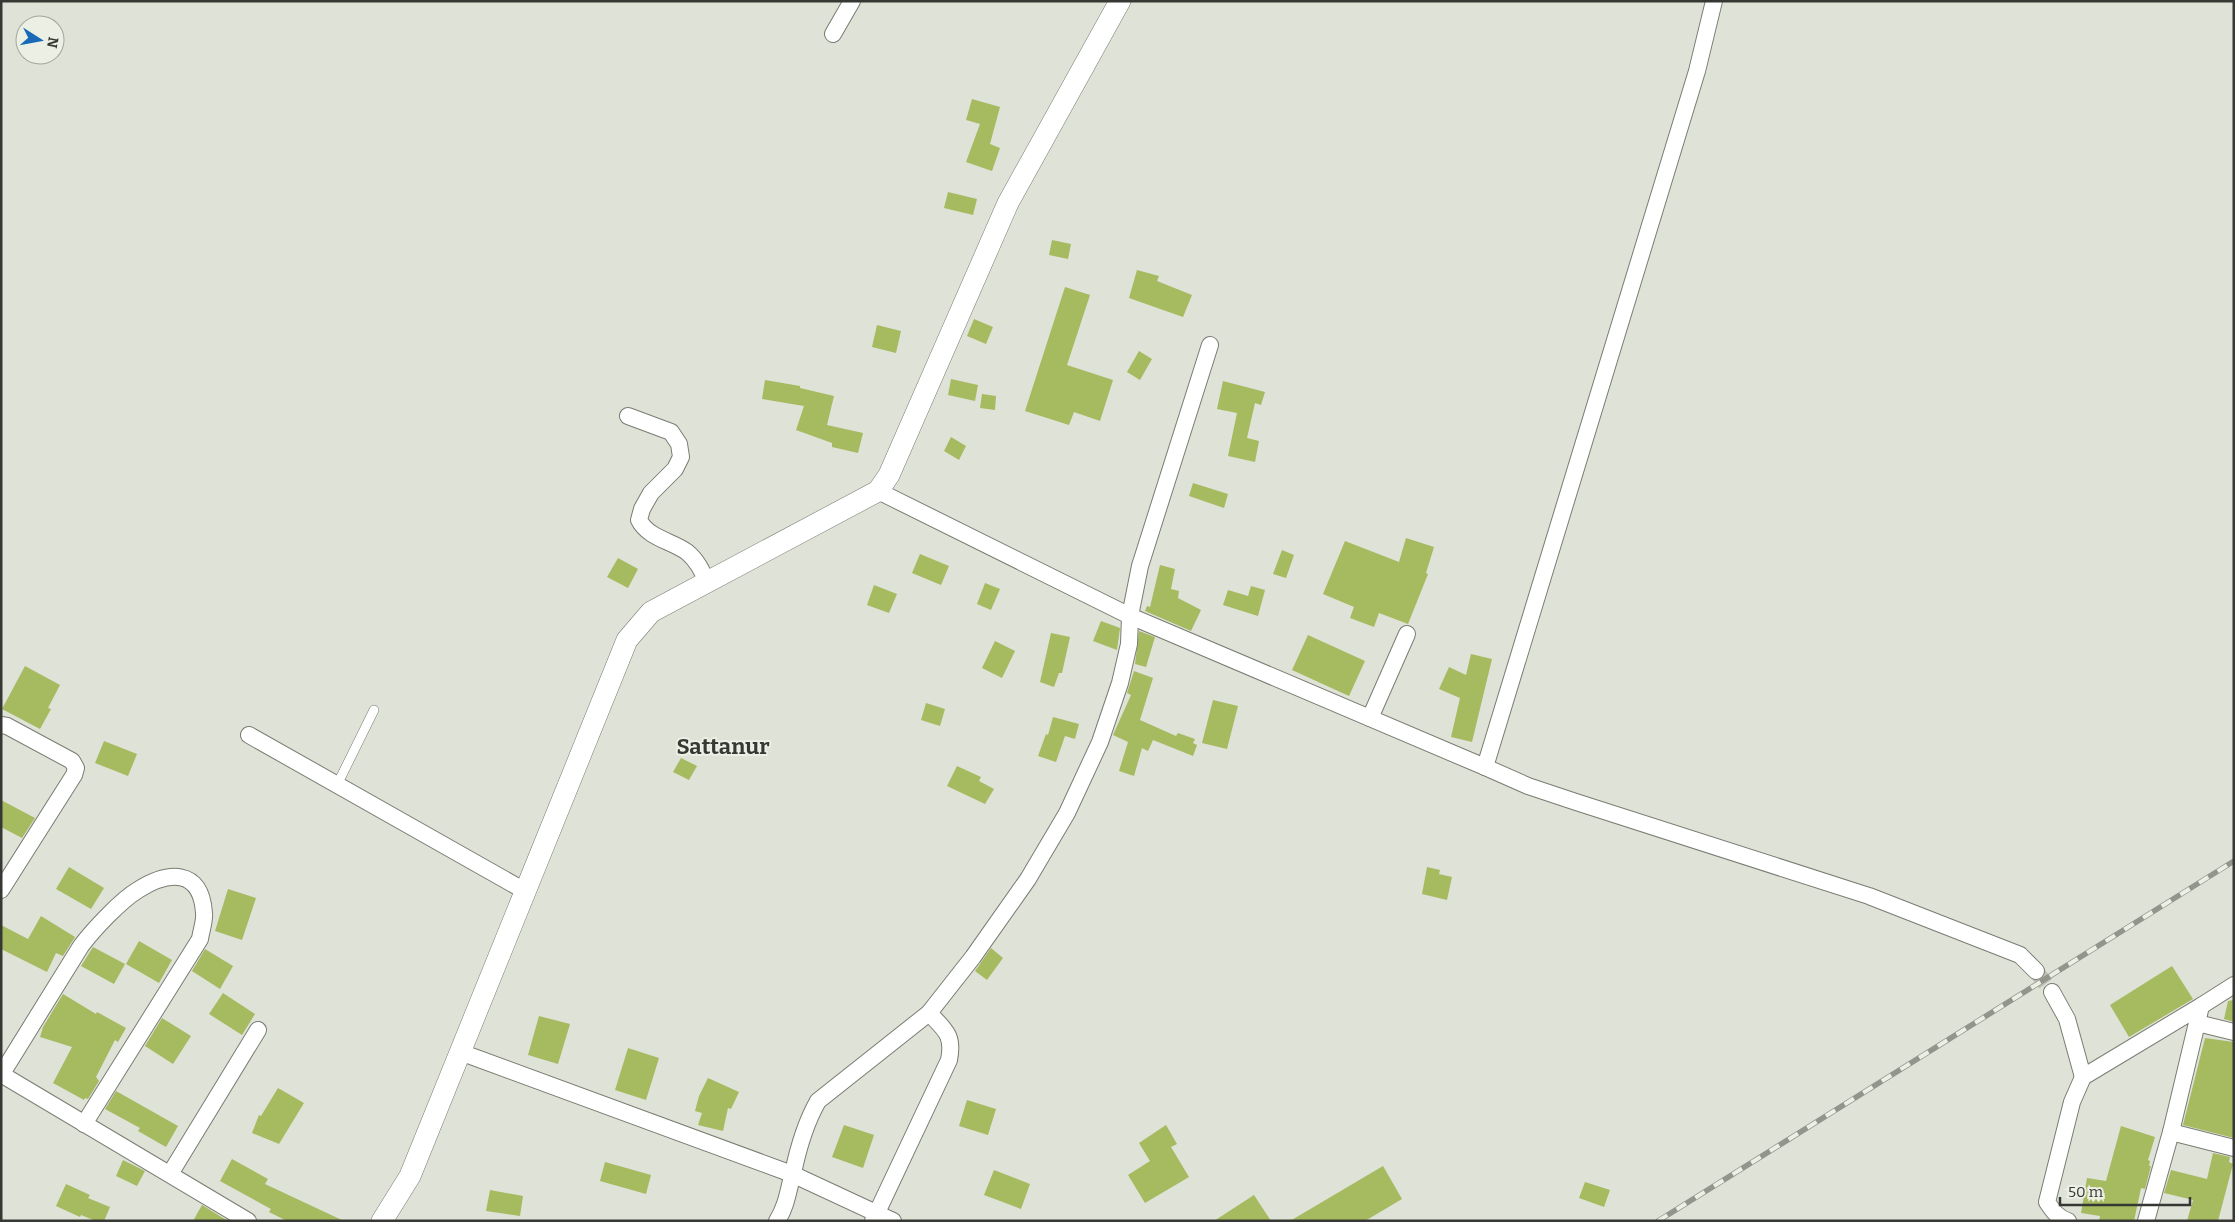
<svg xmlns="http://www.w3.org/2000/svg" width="2235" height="1222" font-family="Bitter,serif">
	<rect width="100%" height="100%" fill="#dfe2d7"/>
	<g fill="#a6ba60">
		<polygon points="972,99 1000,107 990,144 1000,148 992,171 966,162 980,124 966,120"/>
		<polygon points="948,192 977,199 973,215 944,208"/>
		<polygon points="1052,240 1071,244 1068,259 1049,255"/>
		<polygon points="1137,270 1159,276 1157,281 1192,295 1183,317 1129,298"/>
		<polygon points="1065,287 1090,295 1067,365 1113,380 1100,421 1074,412 1069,425 1025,411"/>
		<polygon points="974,319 993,327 986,344 967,336"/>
		<polygon points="877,325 901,331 896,353 872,347"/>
		<polygon points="1139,351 1152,359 1140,380 1127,372"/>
		<polygon points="951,379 978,385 975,401 948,395"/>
		<polygon points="765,380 800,386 800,388 834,396 827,425 863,433 858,453 832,447 832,443 796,430 804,406 762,399"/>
		<polygon points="1223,381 1265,392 1261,405 1255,403 1247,438 1259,441 1255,462 1228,456 1237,413 1217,409"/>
		<polygon points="982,394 996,396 995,410 980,408"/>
		<polygon points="951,437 966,446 959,460 944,451"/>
		<polygon points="1193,483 1228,494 1224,508 1189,496"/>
		<polygon points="1406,538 1434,547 1426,573 1428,574 1408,624 1379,613 1374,627 1350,618 1354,607 1323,594 1345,541 1399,562"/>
		<polygon points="1282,550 1294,555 1286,578 1273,574"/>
		<polygon points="920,554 949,566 941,585 912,573"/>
		<polygon points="618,558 638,569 628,588 607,577"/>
		<polygon points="1160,565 1175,569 1171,589 1179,591 1178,598 1201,610 1191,631 1145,611 1147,606 1150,607"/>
		<polygon points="985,583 1000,589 991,610 977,604"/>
		<polygon points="874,585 897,594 889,613 867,605"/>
		<polygon points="1251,586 1265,590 1258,616 1223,605 1228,590 1248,596"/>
		<polygon points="1101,621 1120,628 1117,650 1093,641"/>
		<polygon points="1139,631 1155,637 1146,667 1135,664"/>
		<polygon points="1051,633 1070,637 1062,673 1059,673 1054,687 1040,682"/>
		<polygon points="1308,635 1365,661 1349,696 1292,670"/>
		<polygon points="995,641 1015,651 1002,678 982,668"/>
		<polygon points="1471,654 1492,659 1472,742 1451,737 1460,698 1439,689 1449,667 1466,675"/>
		<polygon points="25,666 60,685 48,708 51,709 40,729 2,709"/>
		<polygon points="1134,671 1153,678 1140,720 1176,736 1178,733 1195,739 1193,743 1197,745 1193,756 1153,740 1148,751 1142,748 1134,776 1119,771 1128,742 1113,735 1131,695 1127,693"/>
		<polygon points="1213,700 1238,706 1227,749 1202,743"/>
		<polygon points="926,703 945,709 940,726 921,720"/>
		<polygon points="1053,717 1079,724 1075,739 1065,736 1056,762 1038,756 1046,734 1048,735"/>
		<polygon points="104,741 137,754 128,776 95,763"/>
		<polygon points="681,758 697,766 689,780 673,772"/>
		<polygon points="957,766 981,777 979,781 994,789 985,804 947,786"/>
		<polygon points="1,800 35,818 22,838 1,827"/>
		<polygon points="69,867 104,888 91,909 56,889"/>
		<polygon points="1427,867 1440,870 1439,874 1452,877 1447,900 1422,894"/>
		<polygon points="228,889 256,898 242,940 215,931"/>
		<polygon points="41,916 75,937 63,956 56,953 47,972 1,949 1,925 28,939"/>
		<polygon points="139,941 172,960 159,983 126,964"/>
		<polygon points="93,947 125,964 114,984 81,966"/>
		<polygon points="991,948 1003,958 987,980 975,971"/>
		<polygon points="205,949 233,966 220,989 192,971"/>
		<polygon points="2172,966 2193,999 2129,1037 2110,1005"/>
		<polygon points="223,993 255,1014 242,1035 209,1014"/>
		<polygon points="63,994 96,1014 97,1012 126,1028 118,1042 115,1040 96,1077 99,1081 88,1099 85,1098 84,1100 53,1083 72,1047 40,1037 43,1027"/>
		<polygon points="2234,1000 2234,1022 2224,1019 2228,1001"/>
		<polygon points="539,1016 570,1024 558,1064 528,1055"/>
		<polygon points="162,1018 191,1036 173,1064 145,1046"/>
		<polygon points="2205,1038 2234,1042 2234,1138 2183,1125"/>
		<polygon points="628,1048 659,1058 646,1100 615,1090"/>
		<polygon points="708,1078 739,1092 731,1109 728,1108 723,1131 698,1125 702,1113 695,1111 699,1096"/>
		<polygon points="278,1088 304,1103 279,1144 252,1133 259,1115 261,1116"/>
		<polygon points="116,1091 178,1126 166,1147 138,1131 140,1128 105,1109"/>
		<polygon points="967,1100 996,1109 988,1135 959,1126"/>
		<polygon points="844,1125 874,1135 863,1168 832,1157"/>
		<polygon points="1166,1125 1177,1144 1171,1147 1189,1177 1145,1203 1128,1175 1150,1161 1139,1143"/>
		<polygon points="2121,1126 2155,1137 2148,1160 2150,1161 2149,1166 2151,1166 2145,1189 2141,1188 2134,1221 2099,1221 2100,1216 2081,1213 2087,1178 2106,1181"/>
		<polygon points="2213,1153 2230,1157 2229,1162 2233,1164 2218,1221 2187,1221 2193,1200 2164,1193 2171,1170 2207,1179"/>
		<polygon points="232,1159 268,1179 265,1184 344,1221 287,1221 269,1212 271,1209 220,1181"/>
		<polygon points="123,1160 145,1171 137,1186 116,1176"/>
		<polygon points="605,1162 651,1175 646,1194 600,1181"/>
		<polygon points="1383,1166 1402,1199 1365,1221 1290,1221"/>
		<polygon points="994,1170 1030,1184 1021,1209 984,1195"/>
		<polygon points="1585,1182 1610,1190 1604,1207 1579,1198"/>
		<polygon points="66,1184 90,1195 88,1198 110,1207 104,1221 96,1221 81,1215 80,1217 56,1206"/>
		<polygon points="490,1190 523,1196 520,1216 486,1211"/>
		<polygon points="1254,1195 1271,1221 1214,1221"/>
		<polygon points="202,1205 228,1221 193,1221"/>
	</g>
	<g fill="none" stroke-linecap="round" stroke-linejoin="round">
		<polyline stroke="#bdc0b6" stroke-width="16" stroke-dasharray="16 8" stroke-linecap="butt" points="2036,971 2052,992"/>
		<g stroke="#797c72" stroke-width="10">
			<polyline id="service" points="337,785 374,710"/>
		</g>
		<g stroke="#797c72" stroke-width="18">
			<g id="minor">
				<polyline points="833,34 852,1"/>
				<path d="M 628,416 L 671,432 L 679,444 L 681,457 L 675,469 L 651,493 L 642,509 L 639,520 C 648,538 672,541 687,552 C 697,560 702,571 707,582"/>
				<polyline points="878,491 1130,616 1485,767 1697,71 1714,1"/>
				<polyline points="1370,718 1407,634"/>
				<polyline points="1,725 7,726 72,761 76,768 74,775 1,890"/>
				<polyline points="249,735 525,891"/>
				<polyline points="1485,767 1528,786 1576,802 1869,896 2020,955 2036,971"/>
				<polyline points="2052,992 2067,1019 2083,1077"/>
				<polyline points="2201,1006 2234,985"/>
				<polyline points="2197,1023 2234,1032"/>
				<polyline points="460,1052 792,1174 893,1221"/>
				<polyline points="1,1074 248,1221"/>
				<path d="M 1,1075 L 81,946 C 93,930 121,900 138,890 C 168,871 201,868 204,913 C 205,921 201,931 200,939 L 84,1124"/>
				<polyline points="2171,1132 2234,1148"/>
				<polyline points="170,1174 258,1030"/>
				<path d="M 777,1221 C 787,1205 788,1191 793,1173 C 798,1149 806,1122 818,1101 L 929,1013 L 973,957 L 1028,879 L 1067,813 L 1100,742 L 1120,683 L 1129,644 L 1130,616 L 1140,566 L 1210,345"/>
				<path d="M 873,1221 L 949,1060 C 954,1035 945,1030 929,1013"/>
				<path d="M 2068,1221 C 2058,1218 2053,1211 2047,1202 L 2072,1102 L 2083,1077 L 2201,1006 L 2171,1132 L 2146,1221"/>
			</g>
		</g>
		<g stroke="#797c72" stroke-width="22">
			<polyline id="tertiary" points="382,1221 410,1176 627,640 651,612 878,491 889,475 1008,203 1120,1"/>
		</g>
		<use href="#service" stroke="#fff" stroke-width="9"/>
		<use href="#minor" stroke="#fff" stroke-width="16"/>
		<use href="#tertiary" stroke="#fff" stroke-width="21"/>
		<g stroke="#93958d" stroke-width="5.5">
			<polyline id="rail" points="1658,1221 2234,861"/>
		</g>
		<use href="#rail" stroke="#ecefe4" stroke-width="4" stroke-dasharray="11" stroke-linecap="butt"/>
	</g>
	<g text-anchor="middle" stroke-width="4" stroke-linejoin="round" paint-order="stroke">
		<g font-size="22" font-weight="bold" fill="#363833" stroke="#ecefe4">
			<text x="723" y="754">Sattanur</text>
		</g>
	</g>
	<rect width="2235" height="1222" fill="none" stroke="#363833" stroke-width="5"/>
	<g transform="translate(40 40) rotate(101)"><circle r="24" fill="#ecefe4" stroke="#a3a69d"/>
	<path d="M0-4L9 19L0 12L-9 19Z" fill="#186ab8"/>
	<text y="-8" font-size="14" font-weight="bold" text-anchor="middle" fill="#363833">N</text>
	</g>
	<path d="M2060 1197v8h130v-8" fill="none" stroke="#363833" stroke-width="2.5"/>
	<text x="2068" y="1197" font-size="15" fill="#363833" stroke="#ecefe4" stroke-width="4" paint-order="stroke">50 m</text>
</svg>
